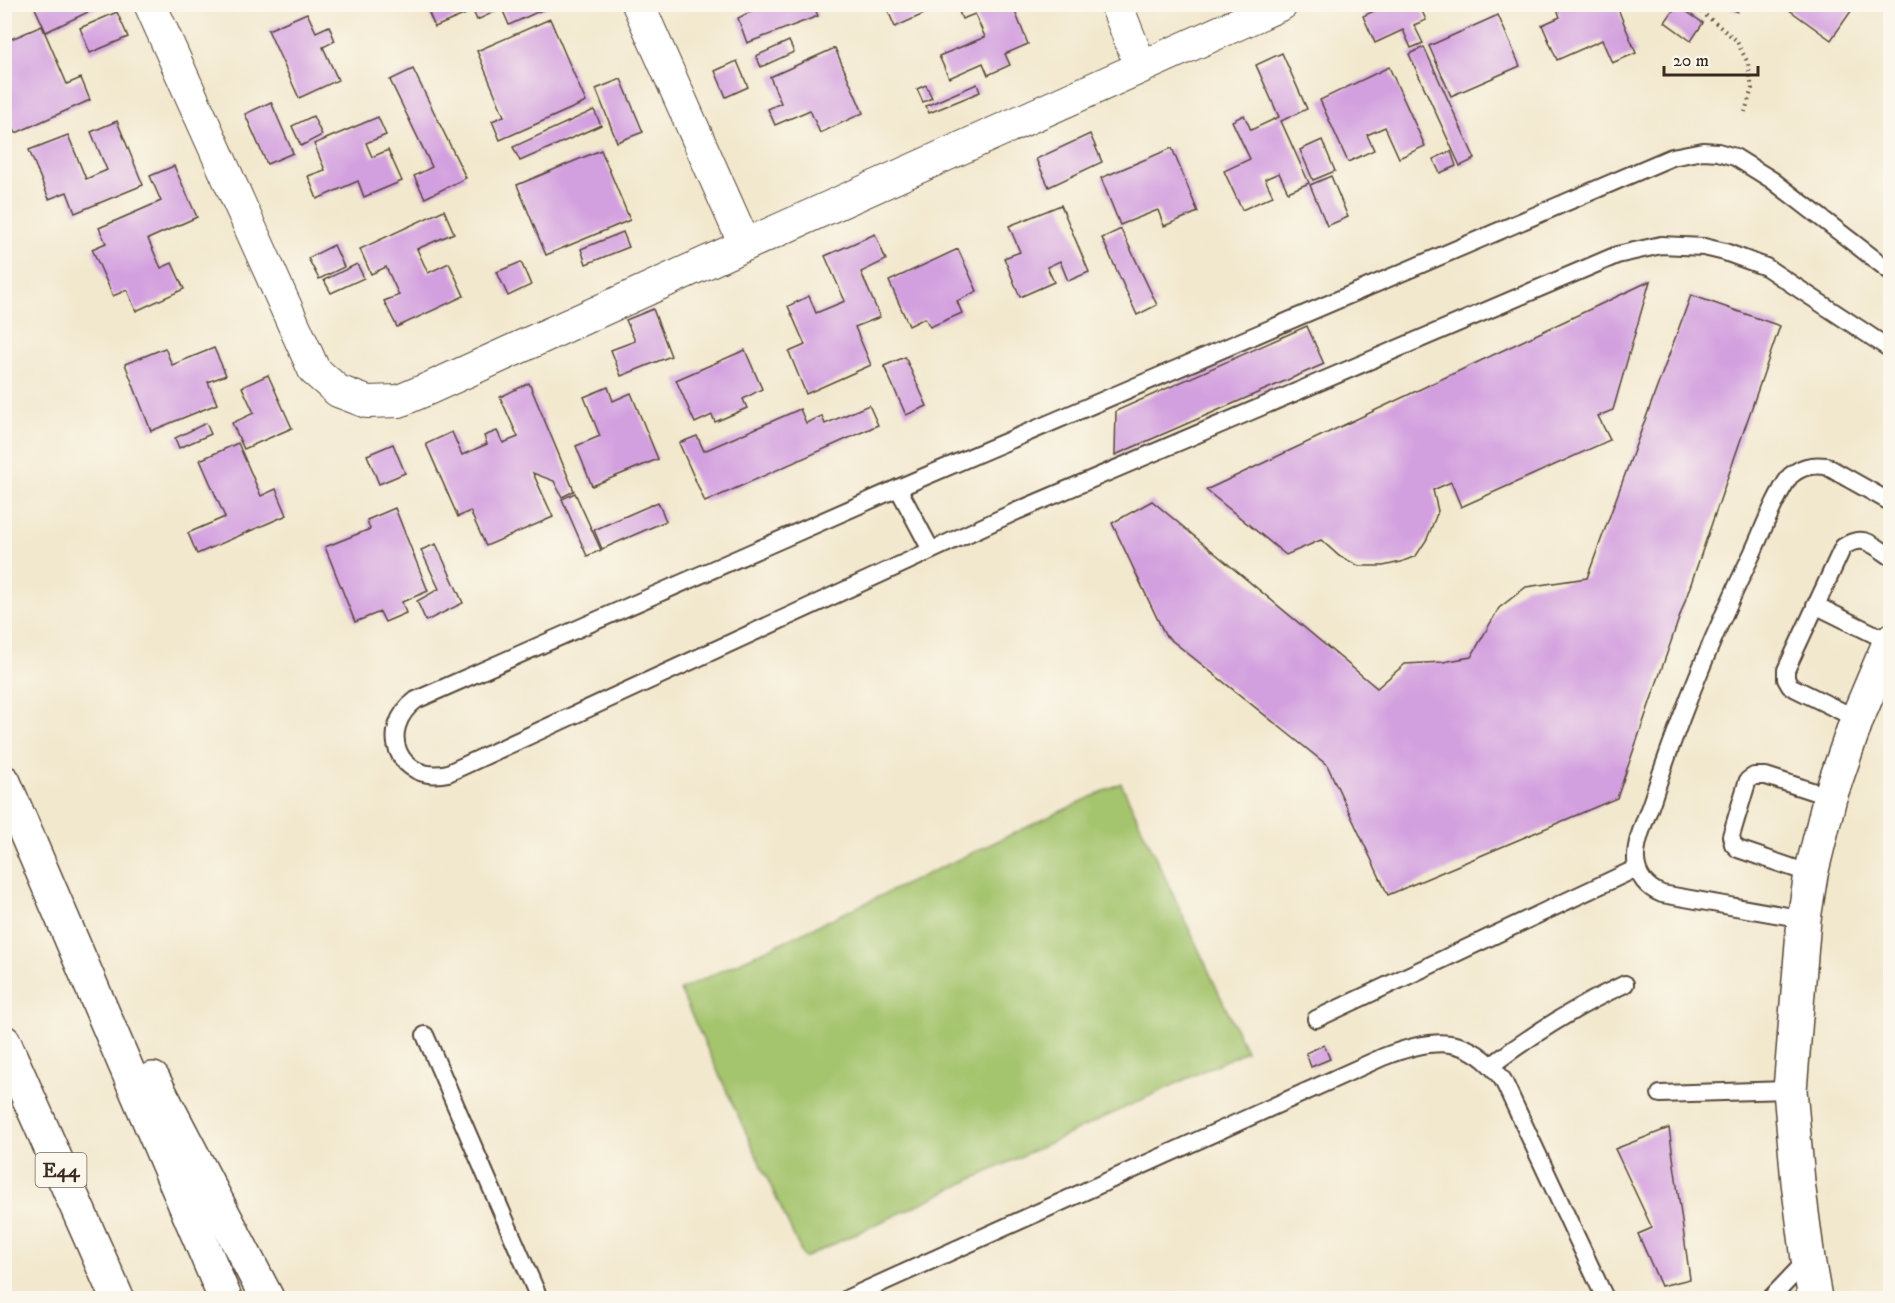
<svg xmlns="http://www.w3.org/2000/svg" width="1895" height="1303" font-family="'IM FELL DW Pica',serif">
	<rect width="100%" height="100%" fill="#fbf7ec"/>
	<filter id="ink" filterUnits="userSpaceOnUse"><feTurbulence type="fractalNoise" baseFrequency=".0167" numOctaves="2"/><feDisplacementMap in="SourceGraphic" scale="12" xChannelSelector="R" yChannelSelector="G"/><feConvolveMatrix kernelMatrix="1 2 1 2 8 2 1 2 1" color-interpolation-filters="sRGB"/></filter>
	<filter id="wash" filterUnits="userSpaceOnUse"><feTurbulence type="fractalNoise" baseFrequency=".008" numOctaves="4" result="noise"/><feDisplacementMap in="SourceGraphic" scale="24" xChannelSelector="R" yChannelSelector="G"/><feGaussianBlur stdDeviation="1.35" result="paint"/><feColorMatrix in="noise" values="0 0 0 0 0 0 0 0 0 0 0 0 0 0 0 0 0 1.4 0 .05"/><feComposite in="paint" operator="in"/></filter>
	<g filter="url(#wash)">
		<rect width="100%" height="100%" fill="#f2e8ce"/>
		<polygon fill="#a4c46d" stroke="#707746" stroke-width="1.5" points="1121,783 1246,1051 804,1258 680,990"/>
		<g id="blocks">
			<g fill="#d3a0df">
				<polygon points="43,4 105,4 46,32 35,8"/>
				<polygon points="425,4 496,4 499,10 477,20 473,11 435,27"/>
				<polygon points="500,4 555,4 509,25"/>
				<polygon points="750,4 813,4 818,16 747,43 738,18 752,11"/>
				<polygon points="889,4 946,4 895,27 886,6"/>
				<polygon points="956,4 1012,4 1028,44 1005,54 1010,65 988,75 983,63 949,78 939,56 985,37 975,14 962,19"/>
				<polygon points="1389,4 1419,4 1426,20 1414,25 1423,43 1411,48 1403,30 1375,43 1363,16"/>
				<polygon points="1555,4 1616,4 1636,53 1612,63 1602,40 1557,60 1542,25 1560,17"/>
				<polygon points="1725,4 1741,4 1737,12"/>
				<polygon points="1781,4 1856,4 1831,40"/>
				<polygon points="1677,5 1703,23 1691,41 1665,22"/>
				<polygon points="117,12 128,37 90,53 80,28"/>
				<polygon points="307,13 316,32 329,26 335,41 323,47 338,80 299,98 268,30"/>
				<polygon points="1498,15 1520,66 1451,96 1429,46"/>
				<polygon points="550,19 586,102 500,140 492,121 504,116 477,51"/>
				<polygon points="42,26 67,84 81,78 90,100 16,133 11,121 4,123 4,42"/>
				<polygon points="789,41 794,52 761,67 756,56"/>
				<polygon points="1424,47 1475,159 1460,166 1409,54"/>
				<polygon points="835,48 863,113 820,133 810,110 775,125 768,109 781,103 770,77"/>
				<polygon points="1282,53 1307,109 1281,121 1309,183 1288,192 1279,173 1265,179 1273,196 1242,210 1224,171 1250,159 1232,121 1244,115 1251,130 1279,117 1256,65"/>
				<polygon points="737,61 748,87 726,97 715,71"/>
				<polygon points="1389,67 1425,146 1399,158 1385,127 1367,135 1374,150 1348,162 1320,100"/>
				<polygon points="413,69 466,178 425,198 414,176 432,167 390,80"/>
				<polygon points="621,79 643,132 617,142 596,89"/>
				<polygon points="977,84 980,92 929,113 926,106"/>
				<polygon points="926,85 932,98 923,102 917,89"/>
				<polygon points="271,102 293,153 267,164 245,114"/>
				<polygon points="594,110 601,125 520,161 513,147"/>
				<polygon points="313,116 322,135 301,146 292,126"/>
				<polygon points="378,117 386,135 366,143 372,157 388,150 402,181 364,197 358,181 317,199 308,176 325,170 314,144"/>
				<polygon points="117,121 143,185 75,213 67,192 49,199 29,150 68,135 86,179 107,170 91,132"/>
				<polygon points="1090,134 1102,162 1049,187 1036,159"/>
				<polygon points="1322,140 1335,171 1313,180 1300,150"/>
				<polygon points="1172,148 1198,212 1164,226 1158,210 1120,225 1101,178"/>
				<polygon points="601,150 630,220 546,255 517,185"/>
				<polygon points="1451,151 1456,166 1440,173 1433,159"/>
				<polygon points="174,166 197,217 148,239 161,268 172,263 184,289 136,311 127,290 113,296 92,249 106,243 99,228 161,201 150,176"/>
				<polygon points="1331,176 1348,217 1327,226 1310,185"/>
				<polygon points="1061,205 1089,272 1068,281 1060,261 1047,267 1054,282 1020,297 1004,258 1020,252 1009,226"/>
				<polygon points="444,210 454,233 417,249 428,273 449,263 464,296 397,327 384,301 399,295 386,267 371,274 360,249"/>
				<polygon points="1121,229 1157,305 1137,315 1102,238"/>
				<polygon points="623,232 629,247 586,264 581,249"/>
				<polygon points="875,234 886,260 861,272 880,317 855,327 871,365 806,394 789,352 805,345 788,306 809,296 816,313 845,301 825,256"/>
				<polygon points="334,245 344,267 319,279 308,258"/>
				<polygon points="958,249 977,291 957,301 962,313 930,327 925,318 909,326 889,281"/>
				<polygon points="521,262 531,285 508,296 497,272"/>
				<polygon points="357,264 364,278 331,293 324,280"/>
				<polygon points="1650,281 1613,410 1598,416 1610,440 1461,507 1451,482 1433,490 1438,511 1427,539 1416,556 1401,562 1383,566 1359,566 1339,556 1321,540 1286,555 1206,490"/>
				<polygon points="1691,295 1780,326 1617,798 1388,895 1327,765 1165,635 1112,523 1152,501 1377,688 1405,664 1443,662 1471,657 1499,608 1526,587 1587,578"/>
				<polygon points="653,309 671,356 621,376 611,350 635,341 626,320"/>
				<polygon points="1307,326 1324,364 1115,455 1116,411"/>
				<polygon points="165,348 172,365 214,348 226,375 208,382 217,404 151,431 125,364"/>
				<polygon points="745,350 762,389 743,399 747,408 715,422 712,415 695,423 676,380"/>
				<polygon points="905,357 927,406 906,415 884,366"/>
				<polygon points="268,375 292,428 244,449 232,423 254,413 242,387"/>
				<polygon points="529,383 574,491 562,497 554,481 533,473 553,517 486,546 470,511 458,517 426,444 452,432 462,455 487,444 484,436 497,431 503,443 518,437 500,397"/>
				<polygon points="608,387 613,401 631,393 658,459 592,486 576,446 600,436 584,397"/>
				<polygon points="869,405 878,425 705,502 679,443 697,436 704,451 800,409 806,423 822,416 825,424"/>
				<polygon points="206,423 211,434 179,448 175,438"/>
				<polygon points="238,443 261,496 276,489 287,515 197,554 188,533 225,517 200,460"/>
				<polygon points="393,444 405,473 379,484 367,455"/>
				<polygon points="575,493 601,550 587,556 562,499"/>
				<polygon points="658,502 666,521 602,549 594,530"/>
				<polygon points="395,508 428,591 402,602 406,613 385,622 380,612 355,622 325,547 370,529 367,520"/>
				<polygon points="436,544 463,603 426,621 417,601 439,589 421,550"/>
				<polygon points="1324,1045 1330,1059 1311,1067 1306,1053"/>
				<polygon points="1669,1128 1690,1279 1661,1286 1638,1234 1652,1228 1615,1149"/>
			</g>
		</g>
	</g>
	<g filter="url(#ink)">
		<use href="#blocks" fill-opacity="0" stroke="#564638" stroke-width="1.5"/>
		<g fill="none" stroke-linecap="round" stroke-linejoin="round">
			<g stroke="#564638" stroke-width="20">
				<g id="lane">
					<path d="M 1890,271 L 1772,180 L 1735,157 L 1718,152 L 1703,151 L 1672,157 L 898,488 L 416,700 C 376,730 399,784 448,773 L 1017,511 L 1617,255 L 1661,245 L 1704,247 L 1725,252 L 1766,267 L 1890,349"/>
					<polyline points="898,488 931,550"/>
					<polyline points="1815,605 1890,642"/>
					<path d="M 1857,719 L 1790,686 L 1786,679 L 1786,670 L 1843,547 C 1863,533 1873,545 1890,556"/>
					<polyline points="1811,874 1738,849 1733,844 1731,836 1746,786 1748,780 1754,776 1766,776 1830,797"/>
					<path d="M 1804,919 L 1662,894 C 1647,888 1637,876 1636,860 C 1635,840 1647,817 1653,798 C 1680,715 1714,633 1752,554 C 1764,528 1774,499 1790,476 C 1801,467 1811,464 1826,466 L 1890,502"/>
					<polyline points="1316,1019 1637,868"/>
					<polyline points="425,1035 539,1298"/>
					<path d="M 1492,1065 C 1534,1033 1577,1006 1625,984"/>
					<polyline points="1660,1094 1790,1090"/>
					<path d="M 848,1298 L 1383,1057 C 1432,1038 1469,1033 1503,1080 L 1605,1298"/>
					<polyline points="1771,1298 1808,1259"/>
				</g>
			</g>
			<g stroke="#564638" stroke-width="34">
				<g id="street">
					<polyline points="150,4 314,370 338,391 367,402 399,401 430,388 745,245 1282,4"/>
					<polyline points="638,4 745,245"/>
					<polyline points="1116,4 1141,67"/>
				</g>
			</g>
			<g stroke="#564638" stroke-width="36">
				<polyline id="secondary" points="1815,1298 1808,1259 1798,1182 1790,1090 1804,919 1811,874 1830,797 1857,719 1890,641"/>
			</g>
			<g stroke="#564638" stroke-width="36">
				<g id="highway">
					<polyline points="4,782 225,1298"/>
					<polyline points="4,1042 117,1298"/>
					<polyline points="153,1079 267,1298"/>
				</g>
			</g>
			<polyline stroke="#564638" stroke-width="4" stroke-dasharray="1.5 4.5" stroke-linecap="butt" points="1692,4 1736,40 1748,63 1752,88 1745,112"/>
			<use href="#lane" stroke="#fff" stroke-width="16"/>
			<use href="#street" stroke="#fff" stroke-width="32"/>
			<use href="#secondary" stroke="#fff" stroke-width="33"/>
			<use href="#highway" stroke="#fff" stroke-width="33"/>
		</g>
	</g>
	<g text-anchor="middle" stroke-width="6" stroke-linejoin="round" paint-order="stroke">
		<rect fill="#fbf7ec" stroke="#75685c" stroke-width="1.5" x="35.5" y="1153" width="51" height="34" rx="4.5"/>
		<g font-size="20" font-weight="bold" fill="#3b2a1e">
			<text x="61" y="1177">E44</text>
		</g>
	</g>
	<rect width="1895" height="1303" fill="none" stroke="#fbf7ec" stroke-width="24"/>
	<path d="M1664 66v9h94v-9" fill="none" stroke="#3b2a1e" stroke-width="3"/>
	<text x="1673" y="66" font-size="18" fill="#3b2a1e" stroke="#fbf7ec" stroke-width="4.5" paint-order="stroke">20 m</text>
</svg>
